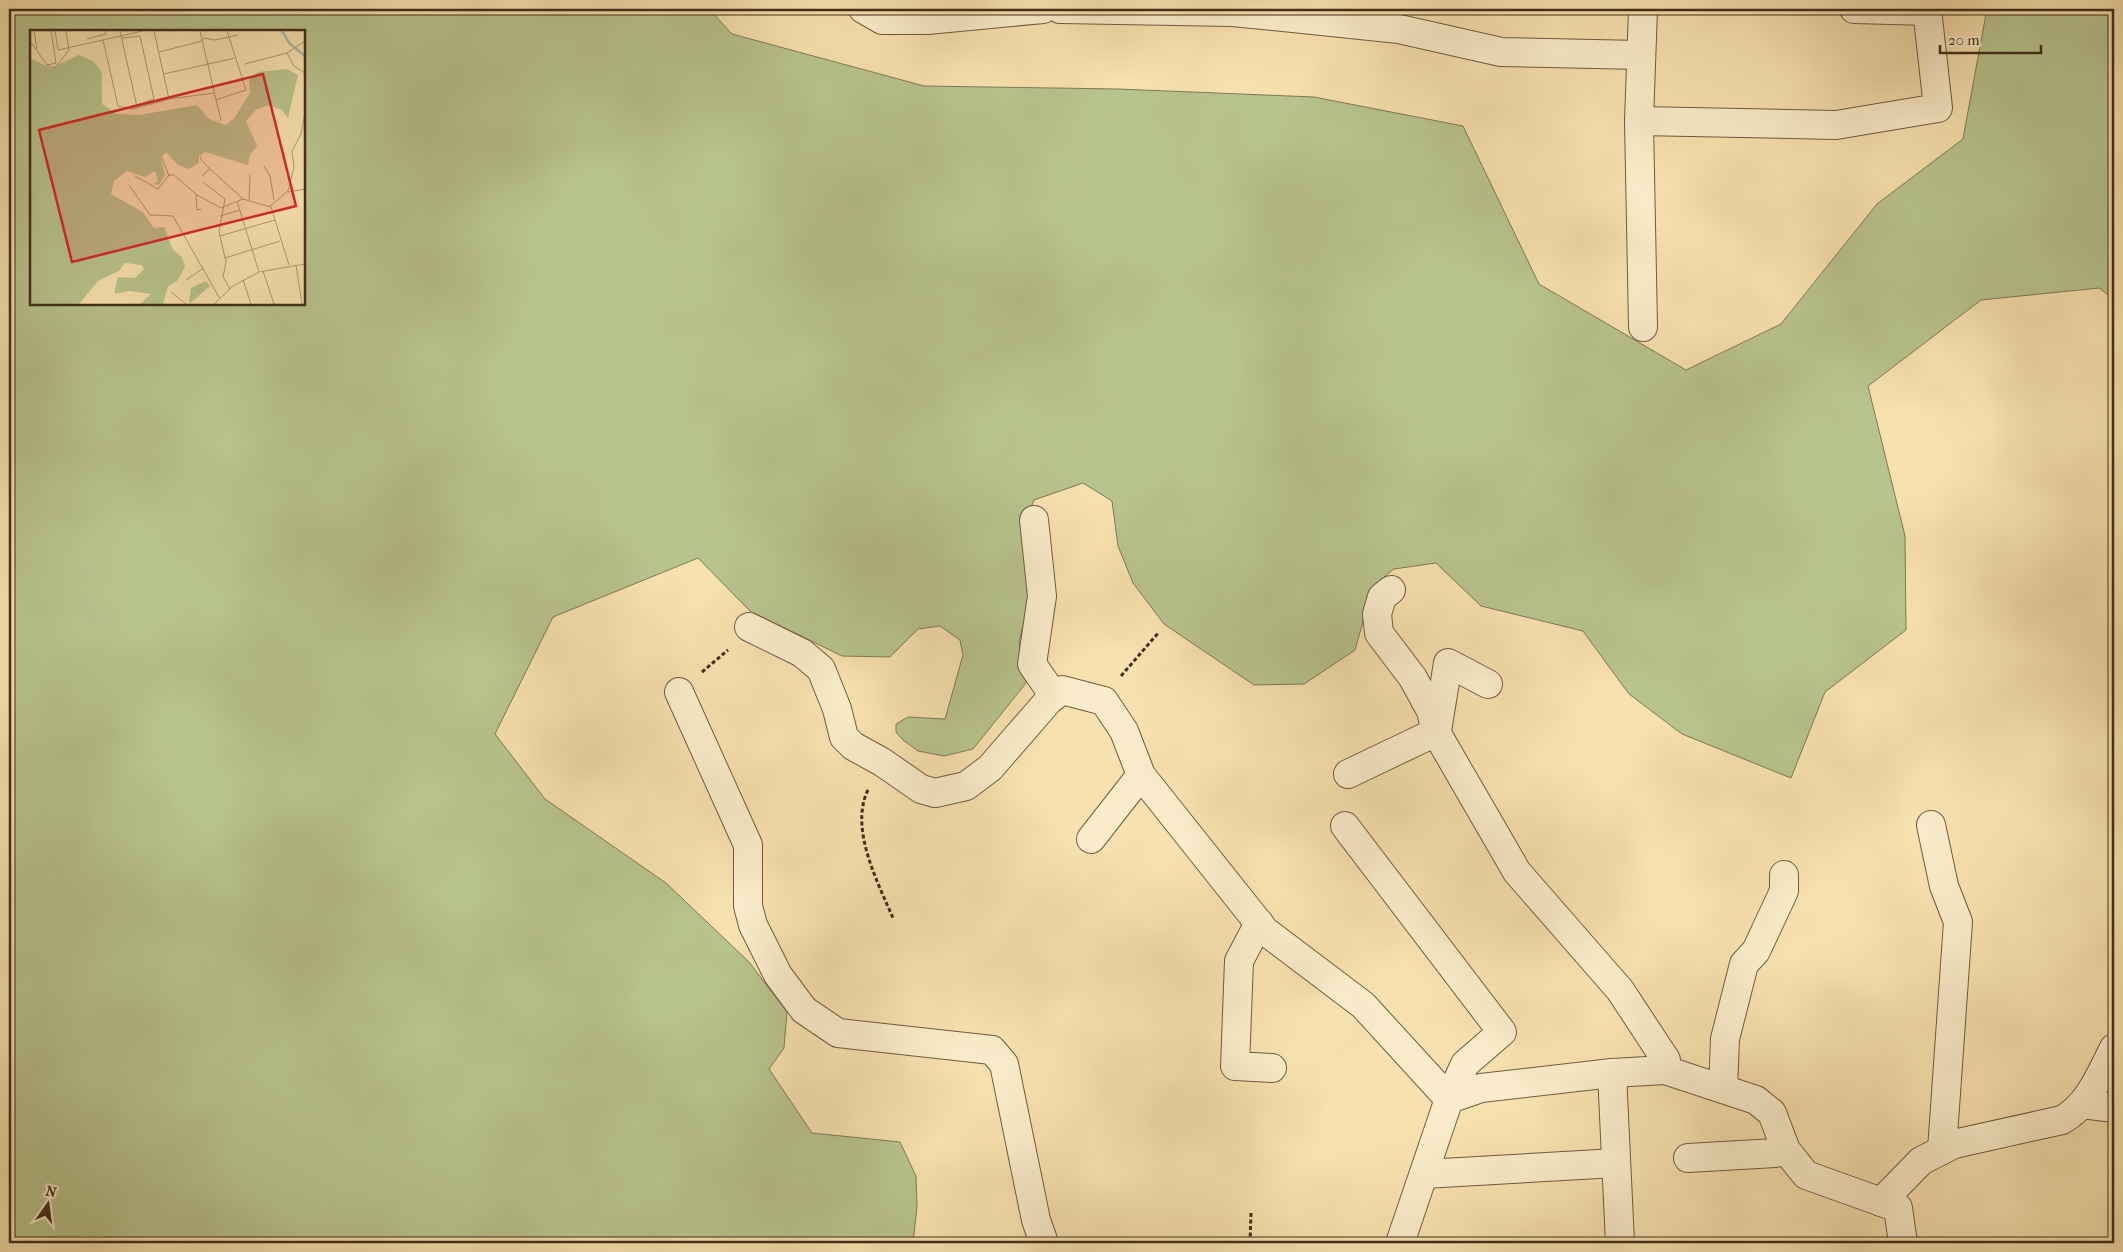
<svg xmlns="http://www.w3.org/2000/svg" width="2123" height="1252" font-family="'IM FELL French Canon',serif">
	<rect width="100%" height="100%" fill="#f7e1ae"/>
	<filter id="stains"><feTurbulence type="fractalNoise" baseFrequency=".004" numOctaves="4"/><feColorMatrix values="0 0 0 0 .2 0 0 0 0 .09 0 0 0 0 .02 0 0 0 .5 -.17"/></filter>
	<radialGradient id="worn" r=".72"><stop offset=".6" stop-color="#630" stop-opacity="0"/><stop offset="1" stop-color="#630" stop-opacity=".3"/></radialGradient>
	<path fill="#b8c48e" stroke="#7d7956" fill-rule="evenodd" d="M 9,9 L 709,9 L 732,34 L 924,86 L 1118,89 L 1314,97 L 1463,126 L 1539,284 L 1686,370 L 1781,324 L 1877,204 L 1963,139 L 1986,14 L 1998,9 L 2114,9 L 2114,299 L 2099,288 L 1981,300 L 1868,386 L 1905,536 L 1906,630 L 1825,692 L 1791,778 L 1682,734 L 1629,694 L 1583,631 L 1481,606 L 1436,563 L 1394,569 L 1373,586 L 1355,650 L 1304,684 L 1254,685 L 1164,624 L 1133,583 L 1118,546 L 1112,501 L 1083,483 L 1034,500 L 1026,521 L 1033,586 L 1019,642 L 1026,683 L 973,749 L 944,756 L 918,751 L 903,740 L 896,732 L 896,724 L 908,717 L 945,719 L 963,655 L 960,640 L 940,626 L 918,629 L 890,657 L 842,656 L 750,611 L 698,558 L 553,617 L 495,734 L 545,799 L 666,883 L 749,962 L 787,1012 L 784,1048 L 769,1069 L 812,1133 L 900,1142 L 916,1176 L 917,1206 L 913,1243 L 9,1243 ZM 31,31 L 304,31 L 304,304 L 31,304 Z"/>
	<g fill="none" stroke-linecap="round" stroke-linejoin="round">
		<g stroke="#6f5b41" stroke-width="30">
			<g id="street">
				<polyline points="863,9 882,20 927,20 1043,9"/>
				<polyline points="1060,9 1233,12 1399,29 1501,52 1641,55"/>
				<polyline points="1643,9 1639,121 1643,327"/>
				<polyline points="1854,9 1928,11"/>
				<polyline points="1639,121 1836,125 1938,108 1927,9"/>
				<polyline points="1034,520 1042,596 1032,664 1054,696"/>
				<polyline points="1391,590 1382,597 1377,614 1379,633 1413,678 1431,711 1436,732"/>
				<polyline points="749,627 802,653 821,669 837,709 844,737 853,746 882,762 921,789 935,793 966,786 990,768 1049,700 1062,690 1104,701 1124,731 1141,775 1265,931 1363,1005 1449,1099"/>
				<polyline points="679,692 748,845 748,906 753,925 778,975 804,1010 838,1033 992,1050 1004,1064 1036,1220 1044,1243"/>
				<polyline points="1437,731 1448,663 1488,684"/>
				<polyline points="1348,774 1436,732 1517,872 1620,990 1666,1060 1665,1070"/>
				<polyline points="1931,825 1944,886 1958,922 1942,1150"/>
				<polyline points="1345,826 1502,1032 1465,1064 1449,1099 1400,1243"/>
				<polyline points="1091,839 1141,775"/>
				<polyline points="1259,923 1239,961 1235,1066 1272,1068"/>
				<polyline points="1612,1073 1620,1243"/>
				<polyline points="1723,1089 1725,1039 1744,964 1756,951 1784,891 1784,875"/>
				<polyline points="1449,1099 1481,1088 1612,1073 1665,1070 1756,1100 1772,1113 1786,1150 1806,1175 1898,1208 1903,1243"/>
				<polyline points="2082,1104 2114,1108"/>
				<polyline points="1688,1158 1775,1153 1786,1150"/>
				<polyline points="1424,1174 1616,1163"/>
				<path d="M 1881,1202 L 1921,1161 L 1954,1144 L 2062,1120 C 2089,1105 2100,1075 2114,1048"/>
			</g>
		</g>
		<g stroke="#422e1d" stroke-width="3" stroke-dasharray="4 2.5" stroke-linecap="butt">
			<polyline points="702,672 728,650"/>
			<polyline points="1121,676 1159,632"/>
			<path d="M 868,790 C 849,828 878,883 893,918"/>
			<polyline points="1250,1243 1251,1213"/>
		</g>
		<use href="#street" stroke="#faecca" stroke-width="28"/>
	</g>
	<g transform="translate(30 30)">
		<rect width="275" height="275" fill="#f7e1ae"/>
		<path d="M 49,25 L 63,31 L 72,42 L 72,74 L 87,84 L 109,85 L 167,75 L 179,89 L 196,95 L 205,87 L 220,63 L 219,49 L 228,42 L 257,39 L 268,45 L 258,88 L 252,80 L 238,75 L 226,80 L 216,91 L 227,116 L 220,125 L 218,135 L 175,122 L 169,126 L 169,133 L 159,139 L 148,135 L 136,122 L 131,128 L 135,145 L 129,155 L 123,154 L 128,151 L 125,141 L 115,147 L 97,141 L 84,151 L 81,164 L 113,182 L 124,198 L 134,197 L 143,220 L 152,227 L 155,237 L 147,251 L 138,256 L 133,274 L 110,274 L 121,264 L 100,261 L 84,264 L 88,247 L 105,248 L 114,239 L 112,235 L 95,233 L 89,241 L 68,251 L 49,274 L 0,274 L 0,28 L 21,38 ZM 176,251 L 180,256 L 159,274 L 161,258 Z" fill="#b8c48e"/>
		<path fill="none" stroke="#a0bbb4" stroke-width="2.5" d="M 252,1 L 260,14 L 275,26"/>
		<path fill="none" stroke="#af9974" stroke-width="1" d="M 4,1 L 7,19M 25,1 L 28,20 L 113,1M 90,1 L 107,77M 124,1 L 139,69M 170,1 L 191,91M 92,8 L 110,6 L 124,69 L 107,75M 57,9 L 76,4 L 75,1M 73,10 L 88,76 L 103,79 L 139,69 L 184,63M 0,11 L 17,35 L 25,38 L 39,20 L 36,1M 129,22 L 172,11 L 174,8 L 185,10 L 208,5M 257,23 L 264,36 L 275,43M 215,34 L 257,23 L 275,11M 17,35 L 26,33 L 21,1M 134,44 L 205,28M 182,57 L 213,50M 185,70 L 216,60 L 197,1M 171,126 L 171,130 L 180,139M 132,128 L 139,146M 234,136 L 240,146 L 244,170M 105,146 L 128,159 L 139,145 L 144,145 L 167,165 L 191,178M 172,146 L 180,139 L 213,169M 173,152 L 195,169 L 189,202 L 196,232 L 193,247 L 200,259M 99,155 L 120,185 L 143,186 L 190,269M 258,162 L 275,159M 166,164 L 167,180 L 171,179M 219,170 L 220,145M 207,171 L 229,242M 239,177 L 258,161 L 264,138 L 262,121 L 271,104 L 275,82M 191,178 L 213,169 L 241,177 L 259,235M 190,186 L 210,180M 190,206 L 245,190M 195,228 L 250,211M 266,235 L 272,274M 233,241 L 244,274M 156,250 L 174,238M 213,250 L 221,274M 141,262 L 156,274M 184,274 L 203,256 L 229,242 L 275,234"/>
		<path fill="#d62828" fill-opacity="0.15" stroke="#d62828" stroke-width="2.5" d="M 233,44 L 266,176 L 42,232 L 9,100 Z"/>
		<rect width="275" height="275" fill="none" stroke="#422e1d" stroke-width="2.5"/>
	</g>
	<rect width="2123" height="1252" fill="none" stroke="#f7e1ae" stroke-width="30"/>
	<rect x="10" y="10" width="2103" height="1232" fill="none" stroke="#422e1d" stroke-width="2.5"/>
	<rect x="15" y="15" width="2093" height="1222" fill="none" stroke="#422e1d"/>
	<g transform="translate(48 1204) rotate(14)" stroke="#faecca" stroke-width="4" paint-order="stroke">
	<path d="M0-4L9 19L0 12L-9 19Z" fill="#422e1d"/>
	<text y="-8" font-size="14" font-weight="bold" text-anchor="middle" fill="#422e1d">N</text>
	</g>
	<path d="M1940 45v8h101v-8" fill="none" stroke="#422e1d" stroke-width="2.5"/>
	<text x="1948" y="45" font-size="15" fill="#422e1d" stroke="#faecca" stroke-width="4" paint-order="stroke">20 m</text>
	<rect width="100%" height="100%" filter="url(#stains)"/>
	<rect width="100%" height="100%" fill="url(#worn)"/>
</svg>
